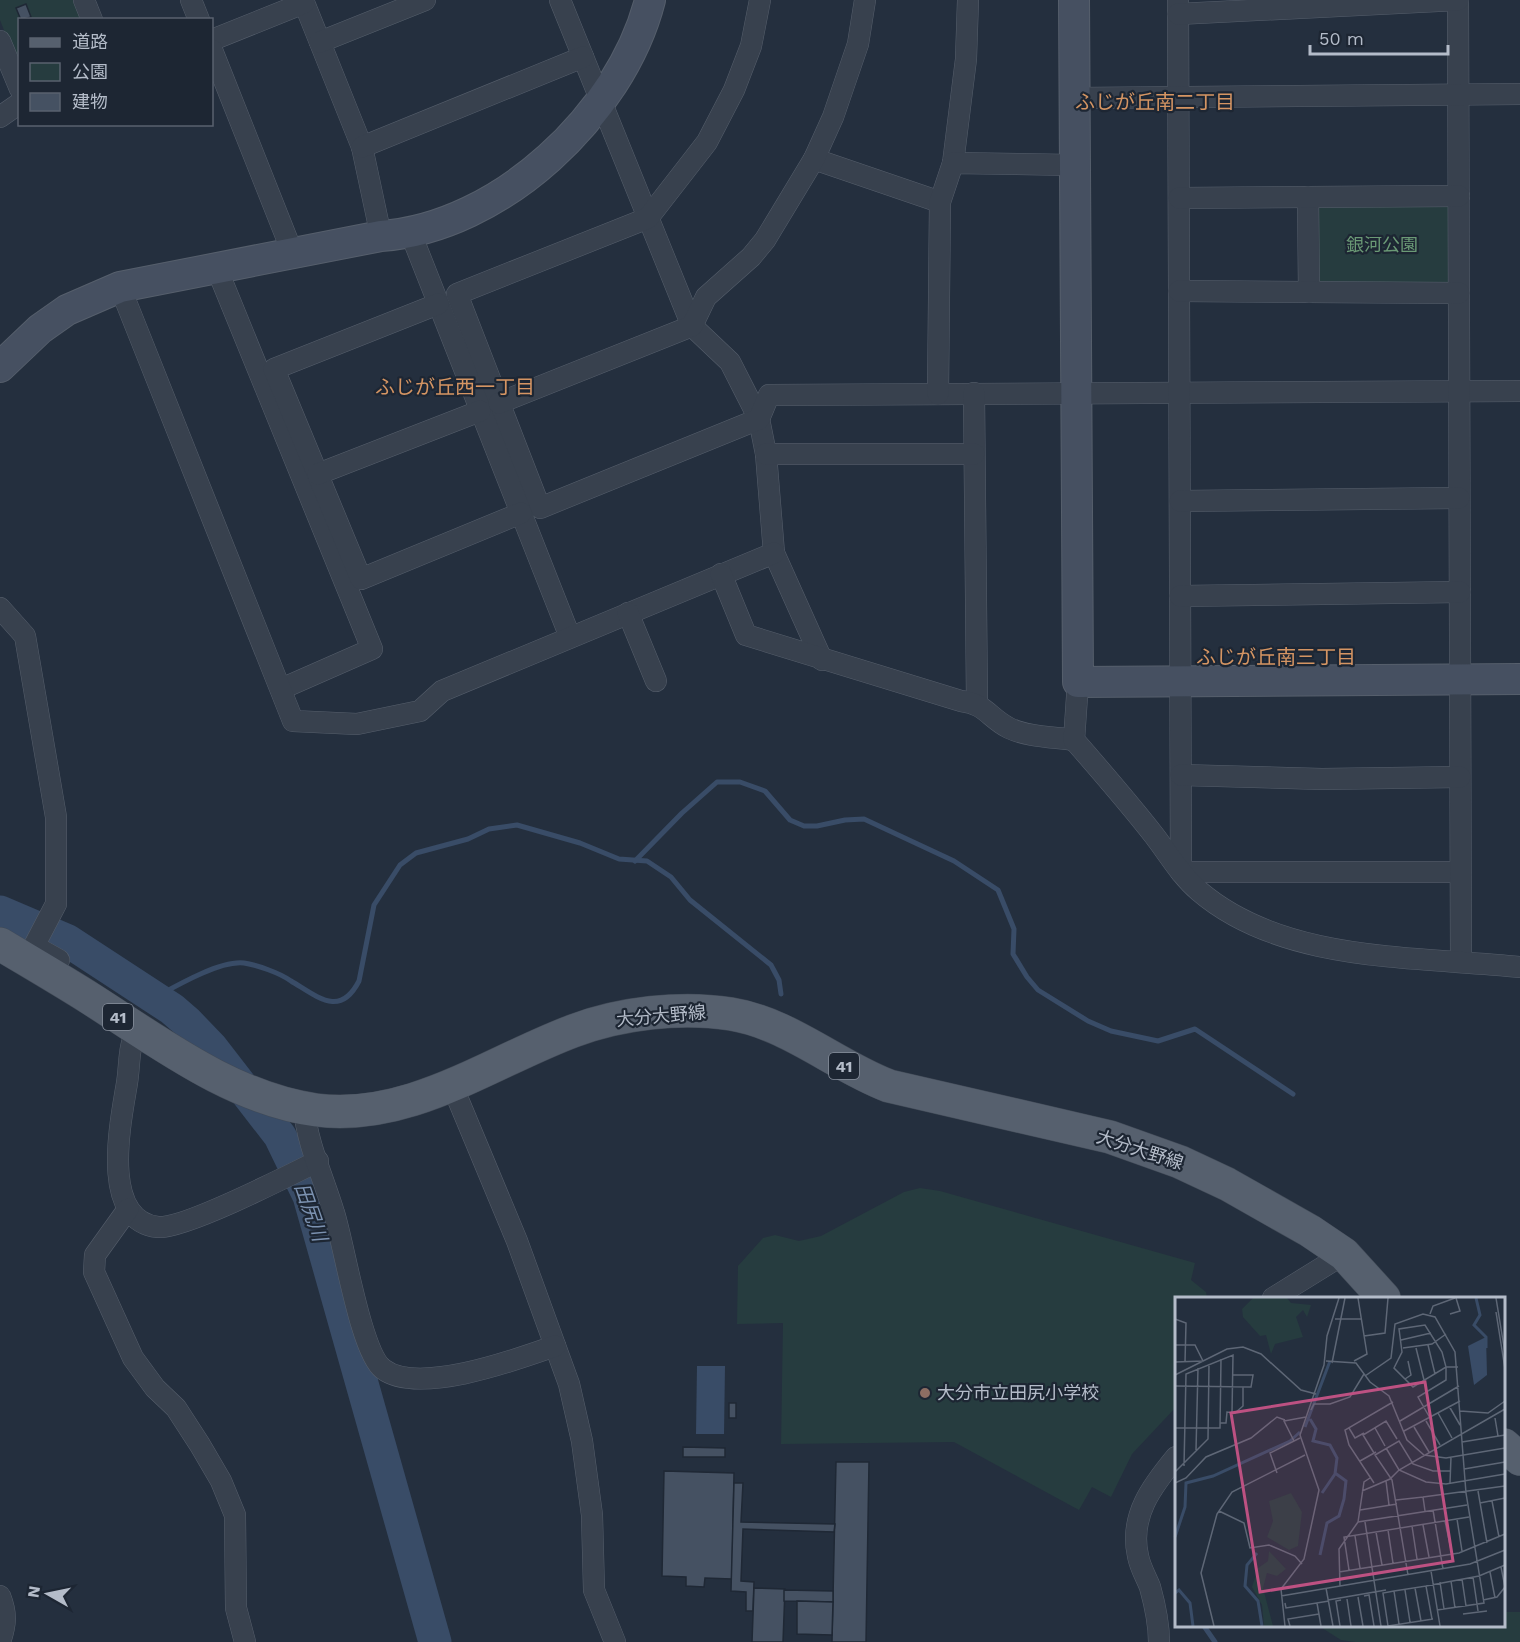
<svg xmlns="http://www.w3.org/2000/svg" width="1520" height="1642" font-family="'Work Sans','Noto Sans JP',sans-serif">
	<rect width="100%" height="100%" fill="#242f3e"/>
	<g fill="#263c3f">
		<polygon points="0,0 75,0 83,19 20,20 19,68 0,20"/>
		<polygon points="1318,204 1443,204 1451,209 1451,281 1445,286 1319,285"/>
		<polygon points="920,1188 940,1191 1195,1263 1191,1280 1206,1292 1207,1298 1176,1298 1176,1407 1132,1454 1111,1497 1092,1487 1079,1510 954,1442 781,1444 783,1323 737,1324 738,1266 763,1238 775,1235 799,1241 821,1236 904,1192"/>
		<polygon points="1504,1612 1520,1612 1520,1642 1355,1642 1341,1640 1319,1626 1504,1626"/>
	</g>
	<polygon fill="#394c67" points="697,1366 725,1366 724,1434 696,1434"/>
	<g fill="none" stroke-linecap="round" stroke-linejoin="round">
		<g stroke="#394c67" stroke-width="5">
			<polyline points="635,861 682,813 717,782 740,782 765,791 790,820 804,826 817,826 845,820 864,819 954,861 998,890 1014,929 1013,954 1027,977 1038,990 1088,1021 1111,1031 1158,1041 1195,1029 1293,1094"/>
			<path d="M 154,998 C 174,987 220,960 244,963 C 257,965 280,973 291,981 C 318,997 340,1018 359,981 L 374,905 L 400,865 L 416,853 L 468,839 L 489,829 L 517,825 L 580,843 L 619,859 L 647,861 L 671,877 L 690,900 L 771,965 L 779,980 L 781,994"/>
			<polyline points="1204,1626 1215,1642"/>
		</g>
		<polyline stroke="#394c67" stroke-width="33" points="0,912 68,941 172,1009 187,1022 212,1048 280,1136 309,1196 435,1642"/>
	</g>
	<g fill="#455162" stroke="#1f2835" stroke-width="1.5">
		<polygon points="26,4 31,17 21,20 16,8"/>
		<rect x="729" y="1403" width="7" height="15"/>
		<polygon points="683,1447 725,1448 725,1457 683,1457"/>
		<polygon points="836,1462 869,1462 866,1642 832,1642"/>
		<polygon points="664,1471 734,1473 732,1579 705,1578 704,1587 686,1586 686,1577 662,1576"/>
		<polygon points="734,1483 743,1483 741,1522 835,1524 834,1532 743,1529 741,1581 754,1582 753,1611 746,1611 746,1592 731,1591"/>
		<polygon points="754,1588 785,1589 783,1642 752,1642"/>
		<polygon points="784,1590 833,1591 833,1602 784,1601"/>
		<polygon points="797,1601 833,1602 832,1635 797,1634"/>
	</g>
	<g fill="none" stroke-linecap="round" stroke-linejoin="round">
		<g stroke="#565f6c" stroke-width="22">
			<g id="street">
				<polyline points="84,0 92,20"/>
				<polyline points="191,0 199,20"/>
				<polyline points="303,0 362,147 381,236"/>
				<polyline points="560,0 692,326 730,362 759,419 766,454 774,553 822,660"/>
				<polyline points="760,0 751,46 734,90 707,142 648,218 457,294 540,508 759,419 769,395 1520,391"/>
				<polyline points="1178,0 1181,872 1460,872"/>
				<polyline points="1458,0 1461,961"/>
				<polyline points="1178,14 1458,0"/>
				<polyline points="212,40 304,3"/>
				<polyline points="0,41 20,89"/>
				<polyline points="320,42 425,0"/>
				<polyline points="212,50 293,254"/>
				<polyline points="1075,98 1520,94"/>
				<polyline points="0,117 20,103"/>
				<polyline points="362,147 583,57"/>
				<polyline points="814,159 940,202"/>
				<polyline points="953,163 966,59 968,0"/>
				<polyline points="1308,197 1309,292"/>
				<polyline points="1179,198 1459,196"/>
				<polyline points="411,234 570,637"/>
				<polyline points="217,269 372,649 281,689"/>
				<polyline points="120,287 293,721 357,724 420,711 442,691 774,553"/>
				<polyline points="1179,291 1459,293"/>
				<polyline points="438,304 274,369 361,579 521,513"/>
				<polyline points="974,393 977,703"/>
				<polyline points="938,394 940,202 953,163 1073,165"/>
				<polyline points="499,403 692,326 706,297 751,257 765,240 814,159 833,117 858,44 865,0"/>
				<polyline points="766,454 974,454"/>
				<polyline points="318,474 480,411"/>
				<polyline points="1180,501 1459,498"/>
				<path d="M 721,574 L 746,635 L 961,701 C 986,704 989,718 1009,728 C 1028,737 1053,737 1074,740"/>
				<polyline points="1180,596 1460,592"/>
				<polyline points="0,608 25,636 56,817 56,904 34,946 59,960"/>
				<polyline points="628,613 656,681"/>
				<path d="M 1078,682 L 1074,740 C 1101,771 1128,802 1153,834 C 1168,853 1180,875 1199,891 C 1283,963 1415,956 1520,967"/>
				<polyline points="1181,775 1322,779 1460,777"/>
				<path d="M 137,1030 C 128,1047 130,1064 127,1083 C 121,1120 99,1221 158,1227 C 184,1229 290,1175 318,1161"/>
				<polyline points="452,1085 517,1241 569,1384 582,1441 592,1515 594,1590 615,1642"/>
				<path d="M 304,1108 C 307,1144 324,1179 334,1213 C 344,1244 361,1353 383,1369 C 418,1396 518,1359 555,1346"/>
				<polyline points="128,1209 95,1255 94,1272 133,1358 155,1388 176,1408 200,1445 221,1481 235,1515 236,1608 245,1642"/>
				<polyline points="1273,1298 1344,1254"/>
				<path d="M 0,1596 C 7,1614 6,1624 0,1642"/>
				<path d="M 1159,1642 C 1159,1623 1155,1605 1150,1587 C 1146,1577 1140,1567 1138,1556 C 1129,1516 1152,1486 1176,1457"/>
			</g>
		</g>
		<g stroke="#565f6c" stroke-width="32">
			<g id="secondary">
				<polyline points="1074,0 1078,682 1520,679"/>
				<path d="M 0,367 L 40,329 L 67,310 L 120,287 L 381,236 C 500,228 621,114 650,0"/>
			</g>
		</g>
		<g stroke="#414a57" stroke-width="34">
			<g id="primary">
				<path d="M 0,944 C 30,962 61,980 91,999 C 160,1043 234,1099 316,1110 C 409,1122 490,1062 573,1031 C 620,1013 681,1006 731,1014 C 788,1023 836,1066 889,1086 L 1110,1137 L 1180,1162 L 1227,1184 L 1310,1231 L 1344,1254 L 1384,1298"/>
				<polyline points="1504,1445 1520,1459"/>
			</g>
		</g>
		<use href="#street" stroke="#38414e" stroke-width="21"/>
		<use href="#secondary" stroke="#465061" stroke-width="30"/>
		<use href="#primary" stroke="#56606e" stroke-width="33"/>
	</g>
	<circle fill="#8d6e63" stroke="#1d2633" stroke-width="2" cx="925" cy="1393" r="6"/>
	<g text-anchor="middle" stroke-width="4.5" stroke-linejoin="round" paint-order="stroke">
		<g fill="#1d2633" stroke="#878f9c" stroke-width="1.5">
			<rect x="103" y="1004" width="30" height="26" rx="4.5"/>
			<rect x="829" y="1053" width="30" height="26" rx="4.5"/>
		</g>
		<g font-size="16" font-weight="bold" fill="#b4bcc9">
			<text x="118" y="1023">41</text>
			<text x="844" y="1072">41</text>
		</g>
		<g font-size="18" fill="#6b9a76" stroke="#1d2633">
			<text x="1382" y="251">銀河公園</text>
		</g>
		<g font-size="18" fill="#b4bcc9" stroke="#1d2633">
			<text transform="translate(661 1016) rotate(-5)" y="6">大分大野線</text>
			<text transform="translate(1140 1150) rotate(18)" y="6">大分大野線</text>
		</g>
		<g font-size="18" fill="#b4bcc9" stroke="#1d2633" text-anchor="start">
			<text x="937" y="1399">大分市立田尻小学校</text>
		</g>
		<g font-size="20" fill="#d59563" stroke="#1d2633">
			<text x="1155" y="109">ふじが丘南二丁目</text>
			<text x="455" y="394">ふじが丘西一丁目</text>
			<text x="1276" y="664">ふじが丘南三丁目</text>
		</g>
		<g font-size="20" font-style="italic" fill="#7c92b1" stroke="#1d2633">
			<text transform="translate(311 1212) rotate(71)" y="7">田尻川</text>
		</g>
	</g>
	<g transform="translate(1175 1297)">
		<rect width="330" height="330" fill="#242f3e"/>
		<path d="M 78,1 L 112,1 L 116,6 L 136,8 L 132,20 L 128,13 L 121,20 L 128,40 L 100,47 L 96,57 L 91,38 L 85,39 L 68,20 L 67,12 ZM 116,196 L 127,215 L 123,249 L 114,253 L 92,240 L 98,224 L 94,204 ZM 94,254 L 111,272 L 102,279 L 92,276 L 88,291 L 98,329 L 89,329 L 87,308 L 77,290 L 83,271 L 93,264 Z" fill="#263c3f"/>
		<path d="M 311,40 L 312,78 L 299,88 L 293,49 Z" fill="#394c67"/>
		<path fill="none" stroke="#394c67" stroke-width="3" d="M 301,1 L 305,18 L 299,28 L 311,40 L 311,51M 135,122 L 141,132 L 138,144 L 155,148 L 162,161 L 160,177 L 147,196M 130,130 L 155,64M 0,240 L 10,210 L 11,186 L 38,179 L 115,144 L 125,135M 82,256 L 72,268 L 70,289 L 83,304 L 87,329M 145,258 L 152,226 L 164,219 L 169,202 L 171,184 L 160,176M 0,296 L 4,293 L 15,306 L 18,329"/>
		<path fill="none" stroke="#5e6776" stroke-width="1.5" d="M 321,1 L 330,56M 321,15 L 330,72M 255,17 L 258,9 L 280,1M 275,17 L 285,14 L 281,1M 0,22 L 11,26 L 10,65M 160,22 L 186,22M 189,39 L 210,36 L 213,1M 226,43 L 256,36M 0,48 L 20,48 L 28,64 L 0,65M 253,48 L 260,77M 228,51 L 257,47 L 271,37M 241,51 L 249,83M 151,64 L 181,66 L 195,85 L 214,99 L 232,143 L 249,158 L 271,161 L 330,151M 179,64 L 192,57 L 183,1M 157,66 L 170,1M 0,78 L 52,52 L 68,50 L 86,57 L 126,93 L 141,97M 190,79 L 216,61 L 220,27 L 248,17 L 260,20 L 280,55 L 291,196 L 309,306 L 262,313M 230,82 L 236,78 L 233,64M 0,89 L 76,90 L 78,78 L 57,78M 274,109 L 285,128M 136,113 L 139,107 L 155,107 L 175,100 L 189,77M 285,114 L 313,116 L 330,104M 263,116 L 277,141M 255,121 L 243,100 L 271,83 L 271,70 L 267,55 L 250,28 L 224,32 L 227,55 L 219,71 L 238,90 L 271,70 L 283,70M 320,121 L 323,139M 225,124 L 284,89M 251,124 L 265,148M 45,126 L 51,126 L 52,115 L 60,116 L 68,109 L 68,90M 239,130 L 254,155M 0,131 L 45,131 L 46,62M 174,131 L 180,141 L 189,136M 200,131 L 210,149M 229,134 L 285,104M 119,144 L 109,124 L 131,120M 287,145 L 330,138M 211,151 L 224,173 L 251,185 L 271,187 L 330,177M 21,153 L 23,71M 199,156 L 188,138 L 211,124 L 222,142M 185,164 L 201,155M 9,169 L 11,77 L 58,58 L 57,116M 289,172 L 330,165M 0,175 L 33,142 L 34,67M 102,176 L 95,156 L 125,141M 211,184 L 214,208M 0,186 L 11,181 L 31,160 L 76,141 L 102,120 L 110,123M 199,186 L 174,148 L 170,133 L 218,105M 275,186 L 276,160M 187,194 L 215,182 L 224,173 L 330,112M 303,194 L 312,246M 248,200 L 330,189M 221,203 L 248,200 L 250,214M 317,204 L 324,240M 305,206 L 330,201M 185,213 L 222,207M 258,213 L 268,272M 44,214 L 69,226 L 75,251 L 94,248 L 120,259 L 127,267M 282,222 L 287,254M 270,224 L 277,257M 183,225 L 189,185 L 195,181M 190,225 L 206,329M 248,228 L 254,260M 237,229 L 242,262M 213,233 L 218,266M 201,235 L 207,268M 180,239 L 185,271M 174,273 L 169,240 L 294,220M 256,274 L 265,329M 164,275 L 284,256 L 330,237M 315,275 L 320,301M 233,278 L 217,183 L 200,158 L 224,144 L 238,167 L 258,174 L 276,174M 298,280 L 303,314M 287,282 L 291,309M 276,284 L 280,311M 265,285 L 269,312M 165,289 L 164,252 L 183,225 L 292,208M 251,289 L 304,279 L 330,268M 151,291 L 158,329M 240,291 L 246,324M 230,293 L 235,325M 219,294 L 224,327M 106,299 L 295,267 L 330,253M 189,299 L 194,298 L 199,329M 183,300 L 188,329M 172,302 L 176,329M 153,303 L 211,293M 308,303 L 322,300 L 330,290 L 326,270M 110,306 L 111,311 L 154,304M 142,306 L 146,329M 288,317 L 312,314M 39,329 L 26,276 L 42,217 L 57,195 L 130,158M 110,329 L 106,292 L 129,262 L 144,193 L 125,138 L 149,68 L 152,39 L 164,1M 115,329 L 113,322 L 144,317M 165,329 L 161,304 L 166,303M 213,329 L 208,296 L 219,294 L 251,289 L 257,322M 213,329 L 258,322"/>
		<path fill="#bd5182" fill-opacity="0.15" stroke="#bd5182" stroke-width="3" d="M 250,85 L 278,264 L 85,295 L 56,116 Z"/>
		<rect width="330" height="330" fill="none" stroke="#b4bcc9" stroke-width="3"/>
	</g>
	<rect x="18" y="18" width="195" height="108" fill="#1d2633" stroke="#59626f" stroke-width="1.5"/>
	<rect x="30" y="38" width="30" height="9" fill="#56606e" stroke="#59626f" stroke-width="1.5"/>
	<text x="72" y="48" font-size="18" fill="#b4bcc9">道路</text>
	<rect x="30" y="63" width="30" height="18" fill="#263c3f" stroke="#59626f" stroke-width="1.5"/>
	<text x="72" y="78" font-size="18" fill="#b4bcc9">公園</text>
	<rect x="30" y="93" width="30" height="18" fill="#455162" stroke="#59626f" stroke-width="1.5"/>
	<text x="72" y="108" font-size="18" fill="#b4bcc9">建物</text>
	<g transform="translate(48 1594) rotate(279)" stroke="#1d2633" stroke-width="4.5" paint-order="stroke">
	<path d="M0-4.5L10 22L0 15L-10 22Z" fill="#b4bcc9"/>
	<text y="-9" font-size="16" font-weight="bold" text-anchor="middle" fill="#b4bcc9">N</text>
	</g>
	<path d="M1310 45v9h138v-9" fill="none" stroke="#b4bcc9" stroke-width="3"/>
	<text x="1319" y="45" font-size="18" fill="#b4bcc9" stroke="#1d2633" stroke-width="4.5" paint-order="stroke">50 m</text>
</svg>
